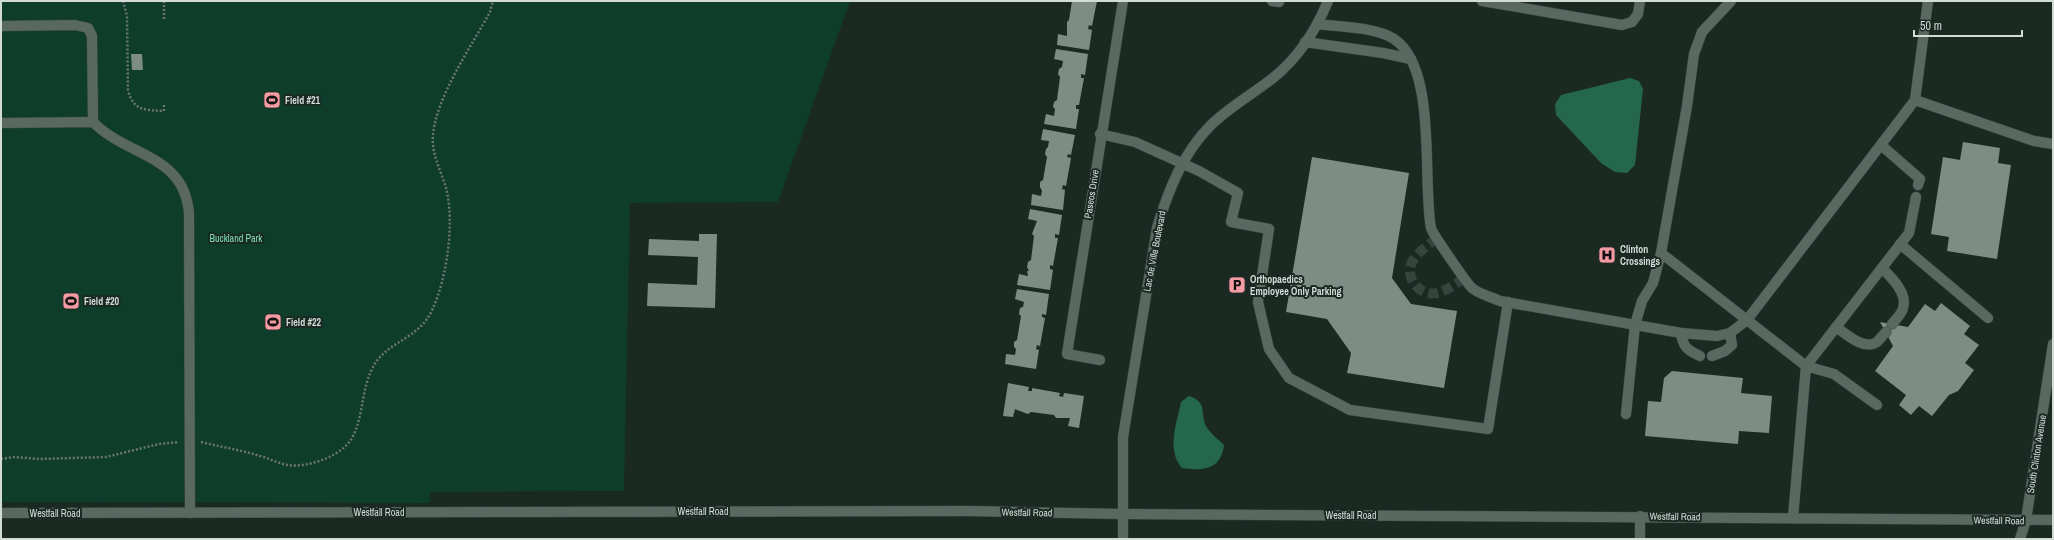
<svg xmlns="http://www.w3.org/2000/svg" width="2054" height="540" font-family="'Archivo Narrow',sans-serif">
	<rect width="100%" height="100%" fill="#1b2923"/>
	<polygon fill="#0e3d2b" points="1,1 850,1 778,202 630,203 624,491 431,492 429,503 1,502"/>
	<g fill="#24674d">
		<polygon points="1630,78 1639,81 1643,89 1635,165 1627,173 1615,172 1601,163 1556,115 1555,104 1561,95"/>
		<path d="M 1189,396 C 1210,403 1198,415 1208,429 C 1212,435 1219,440 1224,445 C 1221,470 1203,471 1182,468 C 1166,450 1177,423 1181,402 Z"/>
	</g>
	<g fill="#7d8d85">
		<polygon points="1072,1 1097,1 1092,26 1089,25 1088,29 1092,30 1089,50 1057,45 1058,34 1067,36 1067,22 1069,20"/>
		<polygon points="1056,49 1088,54 1085,75 1081,74 1081,78 1084,78 1079,105 1076,105 1076,109 1079,109 1076,129 1044,124 1046,114 1054,116 1055,109 1053,107 1054,102 1057,100 1060,77 1058,74 1059,69 1062,67 1063,61 1054,59"/>
		<polygon points="131,54 142,54 143,70 132,70"/>
		<polygon points="1043,129 1075,135 1071,155 1068,154 1067,157 1071,158 1066,186 1063,185 1062,189 1065,190 1063,210 1031,205 1032,194 1041,196 1042,191 1040,187 1040,182 1043,180 1047,157 1045,154 1046,149 1048,147 1049,141 1041,140"/>
		<polygon points="1963,142 2000,148 1998,163 2011,165 1997,259 1947,251 1949,237 1931,234 1943,157 1960,160"/>
		<polygon points="1312,157 1409,173 1392,278 1411,304 1457,311 1444,388 1347,373 1351,353 1327,319 1286,312"/>
		<polygon points="1030,209 1062,215 1059,235 1055,234 1055,238 1058,238 1053,266 1050,265 1050,269 1053,270 1050,290 1017,285 1019,274 1028,276 1027,271 1029,271 1027,267 1028,262 1031,260 1034,236 1032,234 1037,221 1028,219"/>
		<polygon points="699,234 717,234 715,308 647,306 648,283 697,285 698,257 648,255 649,239 699,241"/>
		<polygon points="1017,289 1049,294 1046,315 1042,314 1042,317 1045,318 1040,346 1037,345 1036,349 1039,350 1036,369 1005,364 1006,354 1015,355 1016,349 1014,347 1014,342 1017,340 1021,316 1019,314 1020,308 1023,307 1024,302 1015,299"/>
		<polygon points="1941,303 1970,326 1964,334 1979,345 1965,363 1974,370 1958,391 1949,395 1932,416 1919,406 1911,415 1899,405 1906,395 1875,371 1893,346 1880,322 1908,327 1925,304 1935,311"/>
		<polygon points="1672,371 1743,378 1741,393 1772,396 1769,433 1739,431 1738,444 1645,436 1648,401 1661,402 1664,378"/>
		<polygon points="1008,383 1029,387 1028,391 1032,391 1032,388 1060,393 1059,396 1063,397 1064,393 1084,396 1079,428 1068,426 1070,418 1056,418 1054,415 1031,412 1028,414 1015,409 1013,417 1003,416"/>
	</g>
	<g fill="none" stroke-linecap="round" stroke-linejoin="round">
		<path stroke="#36443e" stroke-width="10" stroke-dasharray="10 5" stroke-linecap="butt" d="M 1437,238 C 1429,245 1417,252 1412,262 C 1404,278 1420,297 1437,293 C 1447,291 1456,283 1465,278"/>
		<g stroke="#3a4641" stroke-width="11">
			<g id="minor">
				<polyline points="1272,1 1279,2"/>
				<polyline points="1482,1 1622,25 1632,22 1638,14 1640,1"/>
				<path d="M 1317,24 C 1340,27 1376,27 1394,39 C 1438,68 1422,181 1431,228 C 1432,233 1468,285 1472,288 C 1479,294 1491,297 1500,301 L 1681,333 L 1717,336 L 1730,333 L 1747,320 L 1915,100 L 1928,1"/>
				<polyline points="1,26 75,25 88,28 92,36 93,122"/>
				<polyline points="1305,42 1383,53 1411,59"/>
				<polyline points="1915,100 2034,141 2053,144"/>
				<path d="M 1,123 L 93,122 C 127,157 185,154 189,214 L 190,513"/>
				<polyline points="1100,134 1135,142 1199,171 1238,193 1231,222 1269,229 1258,302 1269,349 1289,378 1350,410 1488,429 1508,302"/>
				<polyline points="1881,145 1920,179 1918,185"/>
				<polyline points="1900,244 1988,318"/>
				<polyline points="1661,253 1806,366 1793,518"/>
				<path d="M 1882,268 C 1891,277 1908,293 1903,308 C 1902,314 1895,320 1892,324"/>
				<path d="M 1836,327 C 1846,334 1864,351 1877,342 C 1880,339 1883,335 1886,332"/>
				<path d="M 1681,333 C 1683,347 1687,350 1700,356"/>
				<polyline points="1712,356 1725,351 1732,345 1730,333"/>
				<polyline points="1100,360 1067,354 1123,1"/>
				<polyline points="1877,405 1834,374 1806,366 1909,233 1916,197"/>
				<polyline points="1626,414 1635,325 1642,301 1653,283 1661,253 1687,106 1694,54 1702,32 1731,1"/>
				<polyline points="1,513 968,511 1122,514 2053,520"/>
				<polyline points="1640,516 1640,539"/>
				<path d="M 1123,539 L 1123,437 L 1157,228 C 1168,191 1183,153 1210,126 C 1229,107 1253,94 1273,78 C 1298,58 1316,30 1328,1"/>
				<polyline points="2020,539 2026,520 2053,344"/>
			</g>
		</g>
		<g stroke="#6b7671" stroke-width="2.5" stroke-dasharray="2 2" stroke-linecap="butt">
			<path d="M 123,1 L 127,16 L 128,90 C 133,111 145,110 164,111 L 164,105"/>
			<polyline points="164,1 164,19"/>
			<path d="M 201,442 C 221,447 241,450 260,456 C 269,458 279,464 288,465 C 308,468 342,456 352,438 C 364,416 361,389 373,367 C 386,341 420,340 433,308 C 447,277 454,225 447,192 C 443,174 431,155 433,136 C 435,99 472,45 490,12 L 493,1"/>
			<polyline points="1,459 14,457 39,459 106,457 159,444 179,442"/>
		</g>
		<use href="#minor" stroke="#596961" stroke-width="10"/>
	</g>
	<defs>
		<g id="stadium-square" transform="scale(0.9)"><rect x="-9" y="-9" width="18" height="18" rx="4" fill="#f49aa2" stroke="#1b2923"/><path d="M0-5a6.5 5 0 1 0 0 10a6.5 5 0 1 0 0-10ZM-3.5-1.8h7v3.6h-7Z" fill="#111"/></g>
		<g id="hospital-square" transform="scale(0.9)"><rect x="-9" y="-9" width="18" height="18" rx="4" fill="#f49aa2" stroke="#1b2923"/><path d="M-5-5h3v3.5h4V-5h3V5h-3V1.5h-4V5h-3Z" fill="#111"/></g>
		<g id="parking-square" transform="scale(0.9)"><rect x="-9" y="-9" width="18" height="18" rx="4" fill="#f49aa2" stroke="#1b2923"/><path d="M-3.5-5.5H1a3.5 3.5 0 0 1 0 7H-1V5.5H-3.5ZM-1-3.4V-.6H.8a1.4 1.4 0 0 0 0-2.8Z" fill="#111"/></g>
	</defs>
	<g fill-rule="evenodd">
		<use href="#stadium-square" x="272" y="100"/>
		<use href="#hospital-square" x="1607" y="255"/>
		<use href="#parking-square" x="1237" y="285"/>
		<use href="#stadium-square" x="71" y="301"/>
		<use href="#stadium-square" x="273" y="322"/>
	</g>
	<g text-anchor="middle" stroke-width="4" stroke-linejoin="round" paint-order="stroke">
		<g font-size="10" font-weight="bold" fill="#d2dbd6" stroke="#1b2923" text-anchor="start">
			<text x="285" y="104">Field #21</text>
			<text x="1620" y="253">Clinton<tspan x="1620" dy="12">Crossings</tspan></text>
			<text x="1250" y="283">Orthopaedics<tspan x="1250" dy="12">Employee Only Parking</tspan></text>
			<text x="84" y="305">Field #20</text>
			<text x="286" y="326">Field #22</text>
		</g>
		<g font-size="10" fill="#d2dbd6" stroke="#1b2923">
			<text transform="translate(1091 194) rotate(-81)" y="4">Paseos Drive</text>
			<text transform="translate(1154 251) rotate(-79)" y="4">Lac de Ville Boulevard</text>
			<text transform="translate(2036 454) rotate(-81)" y="4">South Clinton Avenue</text>
			<text x="703" y="515">Westfall Road</text>
			<text x="379" y="516">Westfall Road</text>
			<text transform="translate(1027 512) rotate(1)" y="4">Westfall Road</text>
			<text x="55" y="517">Westfall Road</text>
			<text x="1351" y="519">Westfall Road</text>
			<text transform="translate(1675 516) rotate(1)" y="4">Westfall Road</text>
			<text transform="translate(1999 520) rotate(1)" y="4">Westfall Road</text>
		</g>
		<g font-size="10" fill="#7ddeb4" stroke="#1b2923">
			<text x="236" y="242">Buckland Park</text>
		</g>
	</g>
	<rect width="2054" height="540" fill="none" stroke="#d2dbd6" stroke-width="4"/>
	<path d="M1914 30v6h108v-6" fill="none" stroke="#d2dbd6" stroke-width="2"/>
	<text x="1920" y="30" font-size="12" fill="#d2dbd6" stroke="#1b2923" stroke-width="3" paint-order="stroke">50 m</text>
</svg>
